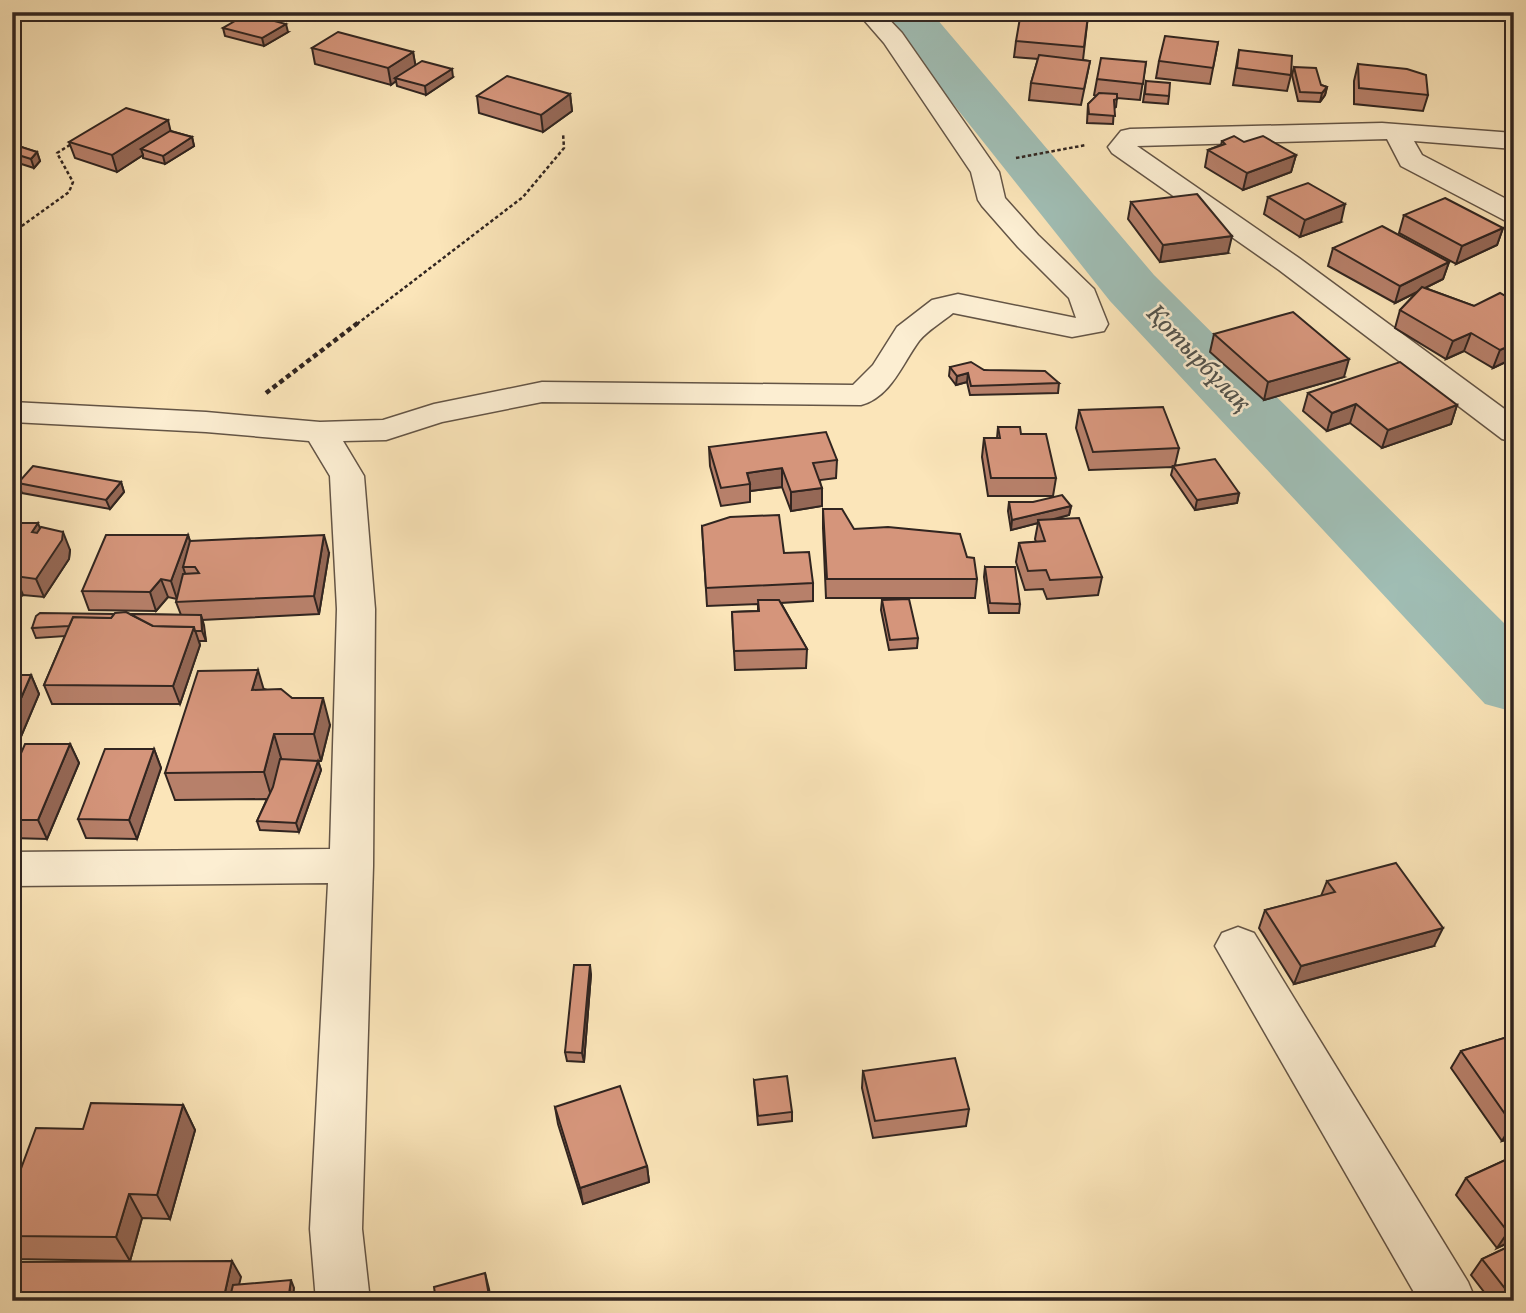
<svg xmlns="http://www.w3.org/2000/svg" width="1526" height="1313" font-family="Vollkorn,serif">
	<rect width="100%" height="100%" fill="#fbe5b9"/>
	<filter id="stains"><feTurbulence type="fractalNoise" baseFrequency=".00286" numOctaves="4"/><feColorMatrix values="0 0 0 0 .2 0 0 0 0 .09 0 0 0 0 .02 0 0 0 .5 -.17"/></filter>
	<radialGradient id="worn" r=".72"><stop offset=".6" stop-color="#630" stop-opacity="0"/><stop offset="1" stop-color="#630" stop-opacity=".3"/></radialGradient>
	<g fill="none" stroke-linecap="round" stroke-linejoin="round">
		<polygon fill="#a0beb5" fill-rule="evenodd" points="880,12 931,12 1154,275 1514,633 1514,712 1485,704 1110,301"/>
		<g stroke="#645546" stroke-width="3">
			<g id="minor">
				<path d="M 857,12 L 882,12 L 902,33 L 999,172 L 1005,198 L 1038,235 L 1094,289 L 1108,324 L 1104,331 L 1072,337 L 953,313 C 942,322 927,331 919,341 C 902,364 891,397 861,405 L 542,402 L 442,422 L 386,440 L 343,441 L 364,476 L 375,609 L 373,866 L 362,1229 L 370,1301 L 316,1301 L 310,1229 L 328,883 L 12,886 L 12,852 L 330,849 L 337,609 L 330,476 L 309,441 L 206,432 L 12,422 L 12,402 L 206,412 L 320,422 L 383,420 L 434,404 L 542,382 L 853,385 L 873,365 L 897,327 L 932,300 L 958,294 L 1076,318 L 1069,298 L 1018,247 L 982,206 L 978,200 L 971,172 L 884,43 Z"/>
				<polygon points="1382,123 1514,133 1514,149 1414,141 1422,155 1514,203 1514,222 1504,220 1401,166 1387,139 1137,146 1299,258 1514,416 1514,442 1502,439 1279,270 1112,153 1108,147 1121,131 1130,129"/>
				<polygon points="1238,927 1254,933 1468,1282 1476,1301 1419,1301 1215,946 1222,933"/>
			</g>
		</g>
		<g stroke="#312520" stroke-width="2.5" stroke-dasharray="3.5 2.5" stroke-linecap="butt">
			<polyline points="1070,12 1073,16 1075,12"/>
			<polyline points="1016,158 1086,145"/>
			<polyline points="12,233 69,192 73,182 57,153 73,143"/>
			<polyline points="357,324 523,197 564,148 563,133"/>
		</g>
		<polyline stroke="#312520" stroke-width="4.5" stroke-dasharray="5 3.5" stroke-linecap="butt" points="266,393 359,322"/>
		<use href="#minor" fill="#fceed2" fill-rule="evenodd"/>
	</g>
	<g fill="#b7806a" stroke="#312520" stroke-width="2">
		<polygon points="1088,16 1083,60 1090,61 1081,105 1029,100 1031,83 1038,59 1014,57 1016,41"/>
		<polygon points="223,28 288,32 264,46 225,36"/>
		<polygon points="1218,42 1210,84 1156,78 1159,61"/>
		<polygon points="312,48 413,52 415,65 453,77 426,95 397,86 396,81 391,85 315,64"/>
		<polygon points="1239,50 1291,75 1287,91 1233,85"/>
		<polygon points="1146,62 1140,100 1117,98 1116,107 1114,108 1113,124 1087,123 1088,104 1097,96 1094,95 1097,79"/>
		<polygon points="1358,64 1428,95 1423,111 1354,104 1354,81"/>
		<polygon points="1294,67 1321,85 1327,87 1325,95 1320,102 1298,101 1292,75"/>
		<polygon points="1146,81 1169,96 1168,104 1143,102"/>
		<polygon points="570,94 572,111 543,132 479,113 477,96"/>
		<polygon points="171,131 192,137 194,146 165,164 143,158 143,155 117,172 75,158 69,142"/>
		<polygon points="1222,141 1244,142 1296,155 1291,172 1243,190 1205,167 1208,150 1221,145"/>
		<polygon points="12,144 37,152 40,161 34,168 12,161"/>
		<polygon points="1268,197 1341,222 1300,237 1264,214"/>
		<polygon points="1131,202 1228,253 1160,262 1128,219"/>
		<polygon points="1404,215 1503,228 1497,245 1456,264 1399,233"/>
		<polygon points="1333,248 1449,262 1443,279 1425,288 1474,306 1514,301 1514,358 1493,368 1464,351 1446,359 1395,328 1400,310 1417,292 1395,303 1328,266"/>
		<polygon points="1214,334 1344,377 1264,400 1210,352"/>
		<polygon points="950,367 984,370 1059,383 1058,393 970,395 967,382 956,385 949,376"/>
		<polygon points="1308,393 1457,405 1451,424 1382,448 1350,423 1327,431 1303,411"/>
		<polygon points="1079,410 1179,448 1175,465 1239,493 1237,503 1195,510 1171,475 1173,467 1089,470 1076,428"/>
		<polygon points="998,427 1021,434 1056,478 1053,496 988,496 982,457 984,438 997,438"/>
		<polygon points="709,447 837,460 836,478 820,480 822,506 791,511 782,487 750,491 750,502 721,506 710,466"/>
		<polygon points="121,482 124,492 110,509 22,493 18,483"/>
		<polygon points="1009,502 1071,506 1069,515 1051,520 1102,577 1098,595 1047,599 1043,589 1025,590 1016,562 1019,543 1036,542 1035,539 1038,523 1011,530 1008,511"/>
		<polygon points="823,509 854,529 967,557 977,579 975,598 826,598 823,528"/>
		<polygon points="12,523 40,529 70,550 69,559 44,597 23,595 12,602"/>
		<polygon points="702,526 784,553 813,583 813,601 781,603 807,649 806,668 735,670 732,612 758,611 758,604 707,606"/>
		<polygon points="188,535 190,541 329,553 319,614 202,620 206,641 199,641 200,645 180,704 52,704 44,685 65,636 36,638 32,628 130,614 181,615 176,602 177,599 168,597 156,611 89,610 82,591"/>
		<polygon points="985,567 1020,604 1019,613 989,613 984,577"/>
		<polygon points="882,600 918,638 917,648 889,650 881,610"/>
		<polygon points="12,675 31,675 39,694 17,746 12,746"/>
		<polygon points="264,689 292,698 330,725 321,761 318,761 321,770 299,832 260,830 257,821 267,799 175,800 165,773"/>
		<polygon points="70,744 79,763 47,839 12,838 12,774"/>
		<polygon points="154,749 161,768 137,839 86,838 78,819"/>
		<polygon points="1327,881 1434,946 1294,984 1259,928 1265,910 1321,896"/>
		<polygon points="591,974 584,1062 567,1061 565,1052"/>
		<polygon points="1514,1035 1514,1137 1502,1141 1451,1068 1461,1051"/>
		<polygon points="863,1071 969,1109 966,1126 873,1138 862,1088"/>
		<polygon points="754,1080 792,1112 792,1121 758,1125"/>
		<polygon points="183,1105 195,1130 170,1219 142,1218 130,1261 14,1259 12,1257 12,1193"/>
		<polygon points="555,1107 647,1166 649,1182 583,1204 558,1124"/>
		<polygon points="1514,1156 1514,1240 1497,1248 1456,1195 1466,1178"/>
		<polygon points="1514,1244 1514,1301 1491,1301 1471,1275 1482,1259"/>
	</g>
	<g fill="#956856" stroke="#312520" stroke-width="2">
		<polygon points="286,24 288,32 264,46 262,38"/>
		<polygon points="413,52 416,68 395,78 396,81 391,85 388,68"/>
		<polygon points="452,69 453,77 426,95 425,86"/>
		<polygon points="1327,87 1325,95 1320,102 1322,93"/>
		<polygon points="570,94 572,111 543,132 541,115"/>
		<polygon points="168,120 172,137 141,149 143,155 117,172 112,155"/>
		<polygon points="192,137 194,146 165,164 163,156"/>
		<polygon points="37,152 40,161 34,168 31,159"/>
		<polygon points="1296,155 1291,172 1243,190 1247,173"/>
		<polygon points="1345,204 1341,222 1300,237 1305,220"/>
		<polygon points="1503,228 1497,245 1456,264 1462,246"/>
		<polygon points="1232,236 1228,253 1160,262 1163,245"/>
		<polygon points="1449,262 1443,279 1395,303 1400,286"/>
		<polygon points="1471,333 1464,351 1446,359 1453,341"/>
		<polygon points="1514,344 1514,358 1493,368 1500,350"/>
		<polygon points="1349,359 1344,377 1264,400 1268,382"/>
		<polygon points="968,373 967,382 956,385 957,376"/>
		<polygon points="1356,404 1350,423 1327,431 1332,413"/>
		<polygon points="1457,405 1451,424 1382,448 1388,430"/>
		<polygon points="782,468 782,487 750,491 750,484 747,473"/>
		<polygon points="121,482 124,492 110,509 106,500"/>
		<polygon points="822,488 822,506 791,511 791,492"/>
		<polygon points="1239,493 1237,503 1195,510 1197,500"/>
		<polygon points="1071,506 1069,515 1039,523 1038,520 1038,523 1011,530 1012,520"/>
		<polygon points="38,523 45,542 32,532"/>
		<polygon points="63,532 70,550 69,559 44,597 36,579"/>
		<polygon points="188,535 194,554 183,567 186,576 177,599 171,581"/>
		<polygon points="324,535 329,553 319,614 314,596"/>
		<polygon points="15,576 23,595 13,602 12,600 12,578"/>
		<polygon points="161,579 168,597 156,611 150,592"/>
		<polygon points="201,615 204,625 206,641 202,631"/>
		<polygon points="194,627 200,645 180,704 173,686"/>
		<polygon points="258,670 266,697 252,690"/>
		<polygon points="31,675 39,694 17,746 12,735 12,719"/>
		<polygon points="323,698 330,725 321,761 314,734"/>
		<polygon points="274,734 282,761 272,799 264,772"/>
		<polygon points="70,744 79,763 47,839 38,820"/>
		<polygon points="154,749 161,768 137,839 129,820"/>
		<polygon points="318,761 321,770 299,832 296,823"/>
		<polygon points="1443,928 1434,946 1294,984 1301,966"/>
		<polygon points="590,965 591,974 584,1062 582,1053"/>
		<polygon points="183,1105 195,1130 170,1219 157,1195"/>
		<polygon points="1512,1124 1514,1124 1514,1137 1502,1141"/>
		<polygon points="647,1166 649,1182 583,1204 580,1188"/>
		<polygon points="129,1194 142,1218 130,1261 116,1237"/>
		<polygon points="1514,1229 1514,1240 1497,1248 1508,1232"/>
		<polygon points="232,1261 241,1277 235,1301 223,1301"/>
		<polygon points="485,1273 489,1289 491,1301 490,1301"/>
		<polygon points="291,1280 294,1288 293,1301 288,1301"/>
	</g>
	<g fill="#d5957b" stroke="#312520" stroke-width="2">
		<polygon points="1021,12 1039,12 1088,16 1084,47 1016,41"/>
		<polygon points="247,14 286,24 262,38 223,28"/>
		<polygon points="338,32 413,52 388,68 312,48"/>
		<polygon points="1165,36 1218,42 1213,68 1159,61"/>
		<polygon points="1239,50 1292,56 1291,75 1237,68"/>
		<polygon points="1039,55 1090,61 1084,89 1031,83"/>
		<polygon points="1101,58 1146,62 1143,84 1097,79"/>
		<polygon points="422,61 452,69 425,86 395,78"/>
		<polygon points="1358,64 1407,69 1426,75 1428,95 1359,88"/>
		<polygon points="1294,67 1316,68 1321,85 1327,87 1322,93 1300,92"/>
		<polygon points="507,76 570,94 541,115 477,96"/>
		<polygon points="1146,81 1170,83 1169,96 1145,94"/>
		<polygon points="1099,93 1117,94 1117,99 1114,100 1115,116 1089,114 1088,104"/>
		<polygon points="126,108 168,120 112,155 69,142"/>
		<polygon points="170,131 192,137 163,156 141,149"/>
		<polygon points="1234,136 1244,142 1263,136 1296,155 1247,173 1208,150 1225,144 1222,141"/>
		<polygon points="12,144 37,152 31,159 12,153"/>
		<polygon points="1308,183 1345,204 1305,220 1268,197"/>
		<polygon points="1197,194 1232,236 1163,245 1131,202"/>
		<polygon points="1445,198 1503,228 1462,246 1404,215"/>
		<polygon points="1382,226 1449,262 1400,286 1333,248"/>
		<polygon points="1422,287 1474,306 1500,293 1514,301 1514,344 1500,350 1471,333 1453,341 1400,310"/>
		<polygon points="1293,312 1349,359 1268,382 1214,334"/>
		<polygon points="971,362 984,370 1045,371 1059,383 971,386 968,373 957,376 950,367"/>
		<polygon points="1400,362 1457,405 1388,430 1356,404 1332,413 1308,393"/>
		<polygon points="1163,407 1179,448 1093,452 1079,410"/>
		<polygon points="998,427 1020,427 1021,434 1046,434 1056,478 991,478 984,438 1000,438"/>
		<polygon points="826,432 837,460 813,463 822,488 791,492 782,468 747,473 750,484 721,488 709,447"/>
		<polygon points="1215,459 1239,493 1197,500 1173,466"/>
		<polygon points="33,466 121,482 106,500 18,483"/>
		<polygon points="1062,495 1071,506 1012,520 1009,502 1033,502"/>
		<polygon points="823,509 842,509 854,529 888,527 960,534 967,557 974,558 977,579 827,579"/>
		<polygon points="779,515 784,553 809,552 813,583 706,588 702,526 730,517"/>
		<polygon points="1079,518 1102,577 1050,580 1046,570 1028,571 1019,543 1045,541 1038,520"/>
		<polygon points="12,523 38,523 32,532 37,533 41,527 63,532 62,540 36,579 15,576 12,578"/>
		<polygon points="106,535 188,535 171,581 161,579 150,592 82,591"/>
		<polygon points="324,535 314,596 176,602 183,574 199,573 195,567 183,567 190,541"/>
		<polygon points="985,567 1015,567 1020,604 990,603"/>
		<polygon points="909,599 918,638 890,640 882,600"/>
		<polygon points="758,600 779,600 807,649 734,651 732,612 759,611"/>
		<polygon points="126,612 153,626 194,627 173,686 44,685 73,617 111,618 115,613"/>
		<polygon points="40,613 114,614 111,618 73,617 69,626 32,628 36,616"/>
		<polygon points="130,614 201,615 202,631 195,631 194,627 153,626"/>
		<polygon points="258,670 252,690 281,689 292,698 323,698 314,734 274,734 264,772 165,773 198,671"/>
		<polygon points="12,675 31,675 12,719"/>
		<polygon points="25,744 70,744 38,820 12,820 12,774"/>
		<polygon points="105,749 154,749 129,820 78,819"/>
		<polygon points="280,759 318,761 296,823 257,821 273,787"/>
		<polygon points="1396,863 1443,928 1301,966 1265,910 1335,892 1327,881"/>
		<polygon points="574,965 590,965 582,1053 565,1052"/>
		<polygon points="1514,1035 1514,1124 1512,1124 1461,1051"/>
		<polygon points="955,1058 969,1109 875,1121 863,1071"/>
		<polygon points="787,1076 792,1112 758,1116 754,1080"/>
		<polygon points="620,1086 647,1166 580,1188 555,1107"/>
		<polygon points="91,1103 183,1105 157,1195 129,1194 116,1237 12,1236 12,1193 36,1128 83,1129"/>
		<polygon points="1514,1156 1514,1229 1508,1232 1466,1178"/>
		<polygon points="1514,1244 1514,1300 1482,1259"/>
		<polygon points="232,1261 223,1301 12,1301 12,1262"/>
		<polygon points="485,1273 490,1301 436,1301 434,1287"/>
		<polygon points="291,1280 288,1301 229,1301 233,1285"/>
	</g>
	<g text-anchor="middle" stroke-width="5" stroke-linejoin="round" paint-order="stroke">
		<g font-size="26" font-style="italic" fill="#52534d" stroke="#fceed2">
			<text transform="translate(1199 357) rotate(46)" y="9">Қотырбұлақ</text>
		</g>
	</g>
	<rect width="1526" height="1313" fill="none" stroke="#fbe5b9" stroke-width="42"/>
	<rect x="14" y="14" width="1498" height="1285" fill="none" stroke="#312520" stroke-width="3.5"/>
	<rect x="21" y="21" width="1484" height="1271" fill="none" stroke="#312520" stroke-width="2"/>
	<rect width="100%" height="100%" filter="url(#stains)"/>
	<rect width="100%" height="100%" fill="url(#worn)"/>
</svg>
